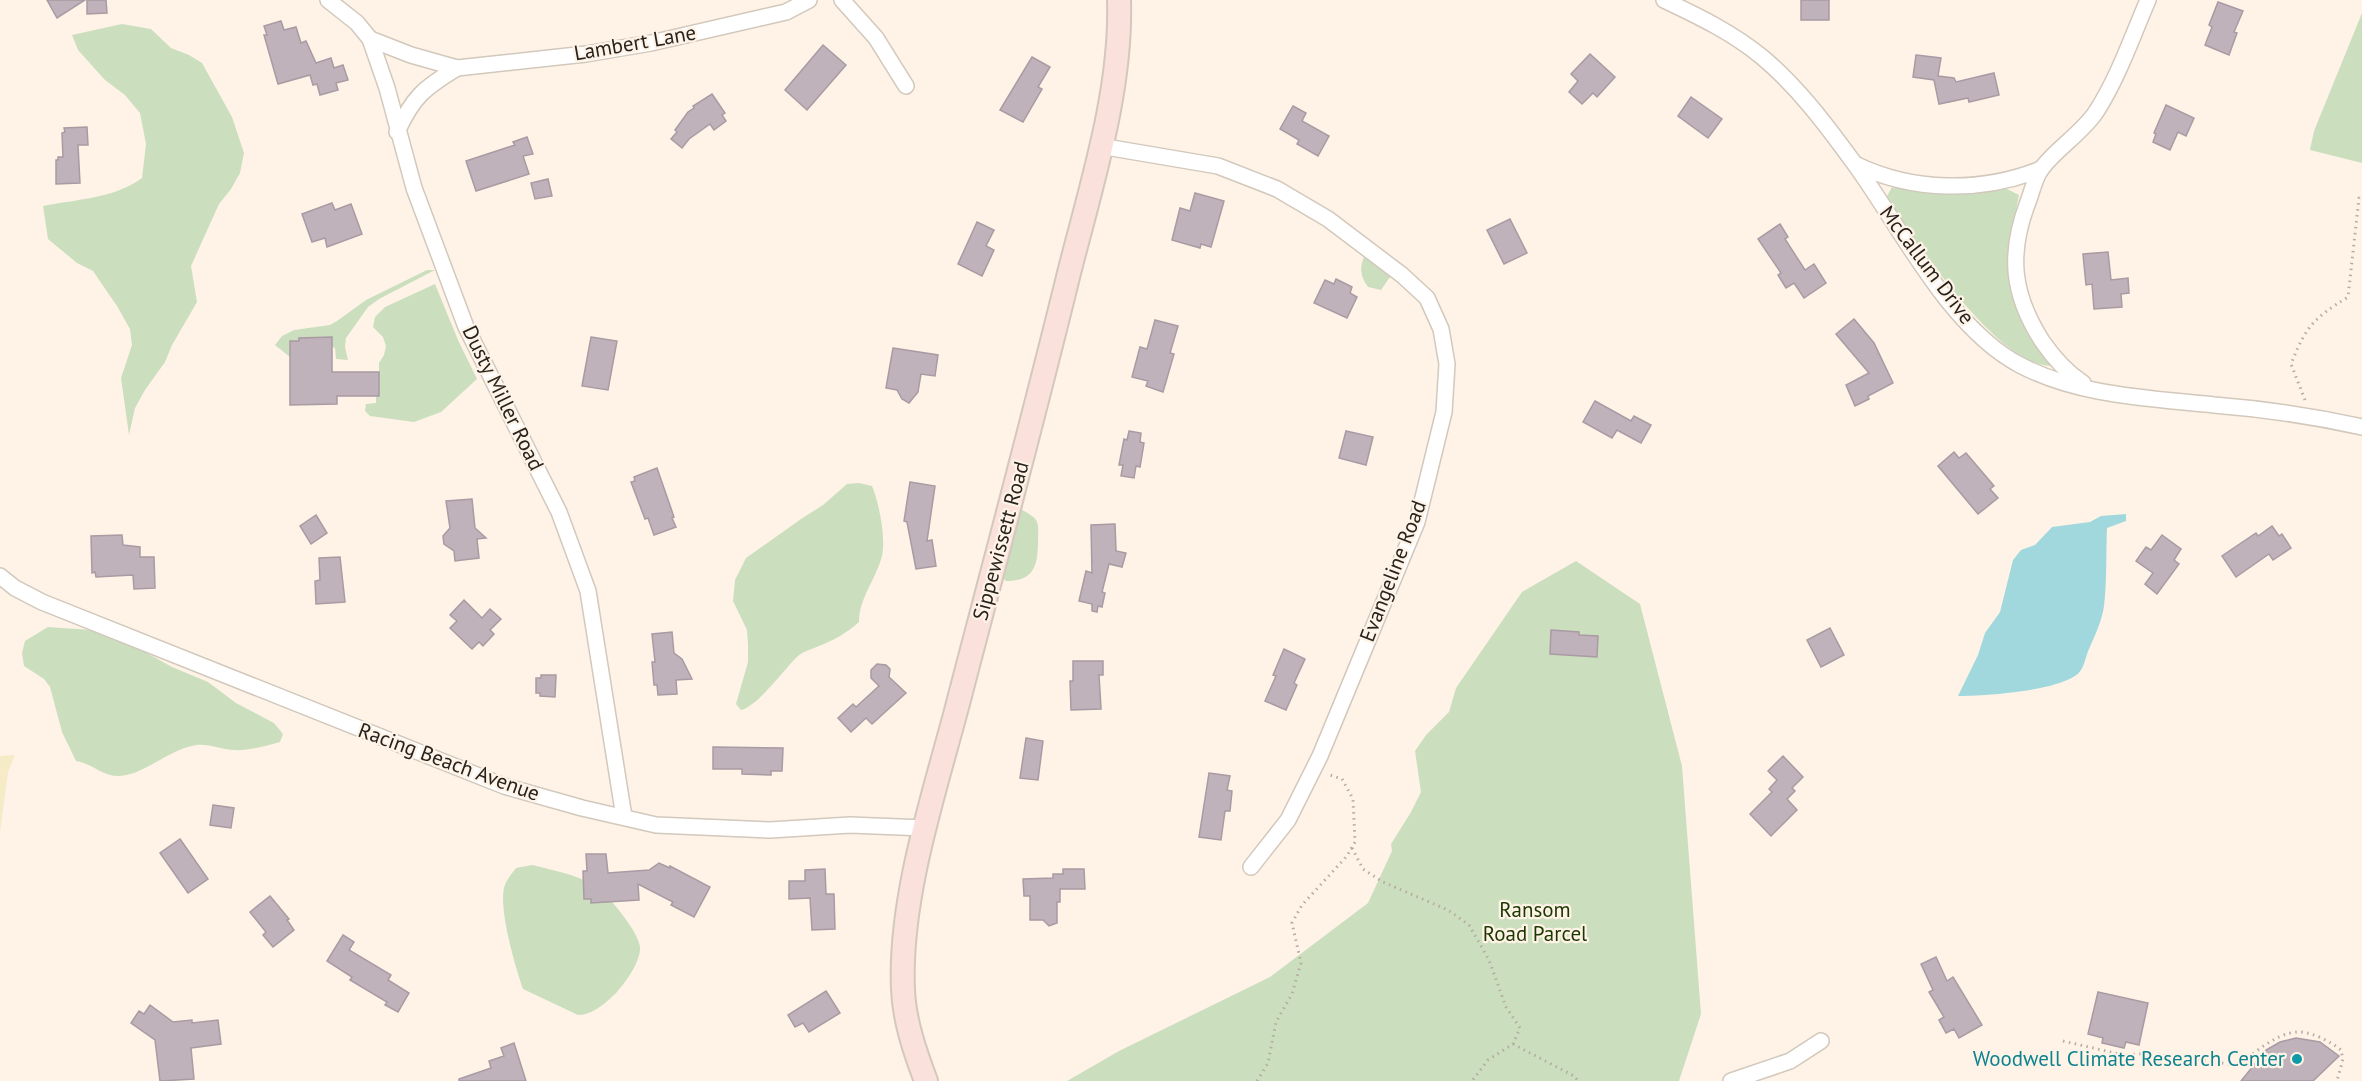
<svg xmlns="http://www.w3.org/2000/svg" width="2362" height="1081" font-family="'PT Sans',sans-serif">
	<rect width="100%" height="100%" fill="#fef3e6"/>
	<g fill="#cbdfbf">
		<polygon points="2362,13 2362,163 2310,150 2314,131"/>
		<path d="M 122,24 L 151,29 L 171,48 L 189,55 L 202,63 L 232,117 L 244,153 L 240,173 L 231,189 L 219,204 L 191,266 L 197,302 L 172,345 L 165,362 L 145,390 L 135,408 L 129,435 L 121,378 L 132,345 L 130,329 L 117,306 L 93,271 L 77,263 L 48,239 L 43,206 C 77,199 113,199 142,178 L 146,144 L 140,113 L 125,95 L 105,80 L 78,50 L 72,35 Z"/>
		<path d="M 1892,187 L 1959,194 L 2005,188 L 2019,195 C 2011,235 2003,274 2019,315 C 2026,333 2045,348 2051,366 C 1995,364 1917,242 1886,198 Z"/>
		<path d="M 1365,255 L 1392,274 L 1381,290 L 1368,287 C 1360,276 1359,267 1365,255 Z"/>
		<polygon points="427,270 435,270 379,299 368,307 346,338 345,347 348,360 336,359 335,348 332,347 332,337 300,338 299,341 290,341 290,357 275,345 282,336 294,330 330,325 337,321 366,300"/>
		<polygon points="435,284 458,340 477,379 441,412 414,422 370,416 365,411 366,404 376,403 376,396 379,396 379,363 384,355 386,346 383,337 373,327 375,317 385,307"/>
		<path d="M 859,483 L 872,486 C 879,503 886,537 882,556 C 876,579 859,598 859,622 C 847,633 834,640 819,646 C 812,649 804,651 798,656 C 784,669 758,706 741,710 L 736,704 L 748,662 L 748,644 L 747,630 L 733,601 L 735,580 L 746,558 L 801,519 L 823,505 L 847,484 Z"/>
		<path d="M 1019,508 C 1025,512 1035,516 1037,522 C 1039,528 1038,536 1038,541 C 1038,566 1034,581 1006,581 L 1002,577 Z"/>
		<polygon points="1576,561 1640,604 1682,766 1701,1014 1679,1081 1067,1081 1119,1051 1270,977 1368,903 1392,851 1391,844 1411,812 1421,792 1415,751 1426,735 1449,712 1456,688 1522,592"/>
		<path d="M 48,627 L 92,630 L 136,647 L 172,667 L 208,682 L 236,703 L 274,723 L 283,734 L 280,742 C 265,746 249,751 233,750 C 216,749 206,741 188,747 C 166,753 142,775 119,776 C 103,777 92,763 76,761 L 62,732 L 50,687 L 44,679 L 24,666 L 22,653 L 25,641 Z"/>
		<path d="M 532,865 C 552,870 575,874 594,885 C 607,893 639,932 640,947 C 641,961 626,982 617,992 C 607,1002 593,1015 578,1015 L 523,989 C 515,966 499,911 504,888 C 506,880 511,875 516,868 Z"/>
		<polygon points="2157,1054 2181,1061 2180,1066 2159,1062 2144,1064 2142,1056"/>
	</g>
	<polygon fill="#f5ebc6" points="15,755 8,772 0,832 0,756"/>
	<path fill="#a1d8de" d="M 2126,514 L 2126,521 L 2107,528 C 2106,552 2107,583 2104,606 C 2102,621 2095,635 2089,649 C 2086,655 2085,664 2081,670 C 2068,691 1983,696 1958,696 L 1978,655 L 1985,633 L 2000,612 L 2013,560 L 2021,550 L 2035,545 L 2052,527 L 2090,522 L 2101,516 Z"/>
	<g fill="#c0b2ba" stroke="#a99aa3" stroke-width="1.5">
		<polygon points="47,0 85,0 57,18"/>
		<polygon points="87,0 106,0 107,13 87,14"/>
		<rect x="1801" y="0" width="28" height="20"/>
		<polygon points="2218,2 2243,11 2234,32 2237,33 2229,55 2205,45 2212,27 2209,25"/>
		<polygon points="281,21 284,30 296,27 301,43 306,41 316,63 331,58 334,68 343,65 348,80 336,83 338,90 320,95 317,84 313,85 310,75 278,84 264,35 267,35 264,26"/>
		<polygon points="823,45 846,65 807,110 785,90"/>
		<polygon points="1590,54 1615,77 1597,97 1593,93 1582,104 1569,92 1578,81 1571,74"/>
		<polygon points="1916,55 1941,58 1938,76 1954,78 1956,82 1994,73 1999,95 1969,102 1968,98 1939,104 1934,80 1913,77"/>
		<polygon points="1032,57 1050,67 1038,87 1042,89 1023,122 1000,110"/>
		<polygon points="712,94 725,113 722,115 726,121 714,130 710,124 689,139 682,148 671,139 677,132 675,130 688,112 694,108 693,106"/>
		<polygon points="1691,97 1722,119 1708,138 1678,116"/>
		<polygon points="2166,105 2194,118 2186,136 2178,132 2170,150 2153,142 2156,134 2154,133"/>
		<polygon points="1293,106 1306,113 1302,121 1329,136 1318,156 1297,144 1299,140 1280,129"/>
		<polygon points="87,127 88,145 78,145 80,183 56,184 56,160 58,160 58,157 63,157 62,133 65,132 64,128"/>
		<polygon points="527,137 533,154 523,156 529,174 476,191 466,161 515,145 513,142"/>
		<polygon points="548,179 552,196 535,199 531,183"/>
		<polygon points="1195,193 1224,201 1211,247 1201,244 1200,248 1172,240 1180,208 1190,211"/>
		<polygon points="332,203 335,210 351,204 362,234 327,247 325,238 312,242 302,214"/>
		<polygon points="1510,219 1527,253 1504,264 1487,230"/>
		<polygon points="977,222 994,230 986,246 994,250 982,276 958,264"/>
		<polygon points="1780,224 1788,237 1785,239 1805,270 1814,264 1826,283 1804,298 1794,283 1786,288 1778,275 1781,273 1758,239"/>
		<polygon points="2108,252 2111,280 2128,278 2129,293 2121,294 2122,307 2094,309 2092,284 2086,285 2083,254"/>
		<polygon points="1336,279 1352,287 1350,293 1357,297 1347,318 1314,303 1325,280 1334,284"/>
		<polygon points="1854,319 1874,343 1893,383 1868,396 1869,399 1855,406 1846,385 1869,373 1836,334"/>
		<polygon points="1155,320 1178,326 1170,353 1174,354 1163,392 1146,386 1148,381 1132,377 1140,347 1147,349"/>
		<polygon points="332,337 332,372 379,372 379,396 337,396 337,404 290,405 290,341 299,341 299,338"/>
		<polygon points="591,337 617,341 608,390 582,386"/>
		<polygon points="893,348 938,355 935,376 921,374 918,392 909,403 902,399 897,390 886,388"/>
		<polygon points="1595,401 1631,421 1634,416 1651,425 1641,443 1617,430 1612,438 1583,422"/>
		<polygon points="1129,431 1141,433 1140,442 1144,443 1140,467 1136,466 1134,478 1121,476 1123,465 1119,465 1124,439 1127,440"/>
		<polygon points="1346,431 1373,437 1366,465 1339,458"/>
		<polygon points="1954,452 1959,458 1966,453 1994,486 1990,489 1998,498 1978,514 1938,466"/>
		<polygon points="657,468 674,517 672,518 676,527 654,535 648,518 645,519 631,482 635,481 634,477"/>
		<polygon points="910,482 935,486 927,541 932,540 936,566 916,569 907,522 904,521"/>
		<polygon points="472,499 475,528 486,538 477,539 479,558 455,561 454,551 444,544 443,536 450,528 446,501"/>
		<polygon points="316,515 327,533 311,544 300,526"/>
		<polygon points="1115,524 1116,551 1126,553 1122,567 1109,564 1102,592 1105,593 1102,607 1098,606 1097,612 1092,611 1092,604 1079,601 1086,571 1092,573 1091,525"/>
		<polygon points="2272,526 2279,536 2282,534 2291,548 2273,560 2269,554 2236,577 2222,556 2256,533 2258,536"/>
		<polygon points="122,535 123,545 140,547 140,557 154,557 155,588 134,589 133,575 96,577 95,572 92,573 91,536"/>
		<polygon points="2162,535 2181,549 2174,560 2179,564 2157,594 2145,584 2153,573 2136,561 2146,547 2151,550"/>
		<polygon points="340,557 345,602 316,604 315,581 320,580 319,558"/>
		<polygon points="464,600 482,618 490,609 501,619 490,630 494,634 483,646 479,642 472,649 450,628 457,621 450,615"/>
		<polygon points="1830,628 1844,655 1821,667 1807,640"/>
		<polygon points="1551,630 1579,632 1579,635 1598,636 1597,657 1550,654"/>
		<polygon points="672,632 674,653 682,659 692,679 676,680 677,694 658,695 657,685 654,685 652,662 655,662 652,634"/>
		<polygon points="1284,649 1305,659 1294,683 1297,685 1286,710 1265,701 1276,676 1273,675"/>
		<polygon points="1073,661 1103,661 1103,675 1099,675 1101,709 1071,710 1070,681 1073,681"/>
		<polygon points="877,664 886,665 890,669 889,677 906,693 872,724 866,718 851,732 838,718 853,704 856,707 879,686 871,678 871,670"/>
		<polygon points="541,675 556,675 555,697 540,696 540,693 536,693 536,678 541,678"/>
		<polygon points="1026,738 1043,741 1038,780 1020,778"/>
		<polygon points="713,747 783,748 782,771 771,771 771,775 742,774 742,769 713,769"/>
		<polygon points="1783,756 1803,777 1792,788 1795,791 1787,799 1797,810 1771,836 1750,814 1772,792 1769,789 1777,780 1768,771"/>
		<polygon points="1209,773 1230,776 1227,790 1232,791 1230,811 1225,811 1221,840 1199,837"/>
		<polygon points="213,805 234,808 231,828 210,825"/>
		<polygon points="180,839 208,879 188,893 160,853"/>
		<polygon points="586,854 606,854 608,873 649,870 659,863 670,868 670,866 710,887 694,917 671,905 673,902 638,884 639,900 591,903 591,899 584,899 583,871 587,871"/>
		<polygon points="825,869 826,894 834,894 835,929 812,930 810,898 789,899 789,881 805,881 805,870"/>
		<polygon points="1063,869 1084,869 1085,889 1060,889 1060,902 1057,902 1057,923 1049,926 1043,920 1030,920 1030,896 1024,896 1023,879 1053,878 1053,874 1063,874"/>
		<polygon points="270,896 289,919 287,920 294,930 273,947 263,935 266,932 250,912"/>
		<polygon points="343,935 354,942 349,950 391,975 388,980 409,993 398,1012 385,1005 387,1002 350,980 352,977 327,961"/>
		<polygon points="1936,957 1947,981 1953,977 1982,1025 1959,1038 1954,1029 1946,1033 1939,1020 1944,1017 1929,992 1933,990 1921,964"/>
		<polygon points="826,991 840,1013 809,1032 803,1023 795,1027 788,1015"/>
		<polygon points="2098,992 2148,1003 2139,1045 2126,1042 2124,1048 2102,1043 2103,1038 2088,1034"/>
		<polygon points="150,1005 173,1022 192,1020 192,1023 218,1020 221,1044 191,1048 194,1079 160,1081 155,1040 131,1023 139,1011 144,1014"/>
		<polygon points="2296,1038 2320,1042 2339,1056 2313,1081 2241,1081 2266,1050 2280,1042"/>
		<polygon points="514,1043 526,1081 459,1081 459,1079 491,1068 489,1061 504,1056 501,1048"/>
	</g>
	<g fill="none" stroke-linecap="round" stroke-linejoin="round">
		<g stroke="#d2c8bc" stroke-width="18">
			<g id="minor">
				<polyline points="328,0 357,23 370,39 387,88 414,188 466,327 559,512 588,591 624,817"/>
				<polyline points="842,0 876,38 906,86"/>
				<path d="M 1664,0 C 1698,16 1733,33 1762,57 C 1798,87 1827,126 1854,163 C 1901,227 1948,327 2020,365 C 2079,396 2148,398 2214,405 C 2264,409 2313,416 2362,427"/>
				<polyline points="370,39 411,55 457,68 586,54 651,43 786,12 809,0"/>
				<path d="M 397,132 C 413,97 424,88 457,68"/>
				<polyline points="1100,146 1218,166 1277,189 1328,219 1402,275 1427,298 1441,329 1447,364 1444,412 1417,522 1320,756 1288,820 1251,867"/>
				<path d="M 1855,164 C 1912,192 1982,193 2041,169"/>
				<path d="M 2083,383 C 2066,372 2053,357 2042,341 C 2012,294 2008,254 2028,202 C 2032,192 2035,176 2042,168 C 2057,148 2081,134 2096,112 C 2118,78 2132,37 2148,0"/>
				<polyline points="0,576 15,588 42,602 504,786 582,808 656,825 770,830 850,825 925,828"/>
				<polyline points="1731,1081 1790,1061 1821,1041"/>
			</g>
		</g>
		<g stroke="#d2c8bc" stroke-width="26">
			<path id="secondary" d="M 926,1081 C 915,1052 904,1020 903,989 C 899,900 933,797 956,711 C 994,565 1033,420 1069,273 C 1091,186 1122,90 1119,0"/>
		</g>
		<g stroke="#b5aca2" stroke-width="3" stroke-dasharray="1.5 4.5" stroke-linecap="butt">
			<path d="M 2305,400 L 2291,364 C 2306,326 2314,318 2348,297 L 2359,198 L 2362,196"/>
			<polyline points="1352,848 1363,869 1383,882 1448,910 1469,925 1489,960 1506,1007 1520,1028 1513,1044 1488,1060 1472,1081"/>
			<path d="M 2063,1041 L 2123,1055 L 2153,1053 L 2181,1059 L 2187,1057 L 2239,1066 C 2253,1053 2277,1033 2297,1032 C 2311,1031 2331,1042 2341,1050 L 2343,1059 L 2337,1081"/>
			<polyline points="1513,1044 1574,1076 1578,1081"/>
			<polyline points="1257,1081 1268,1063 1276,1022 1292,994 1301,963 1292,923 1302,905 1347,856 1355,842 1353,799 1342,779 1327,774"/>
		</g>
		<use href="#minor" stroke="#fff" stroke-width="15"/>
		<use href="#secondary" stroke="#fbe1dc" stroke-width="22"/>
	</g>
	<circle fill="#0f9aa8" stroke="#fef3e6" stroke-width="2" cx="2297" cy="1059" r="6"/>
	<g text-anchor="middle" stroke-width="4.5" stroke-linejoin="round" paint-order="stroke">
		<g font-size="21" fill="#26221d" stroke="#fef3e6">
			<text transform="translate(635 43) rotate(-10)" y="7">Lambert Lane</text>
			<text transform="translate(1927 265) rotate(53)" y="7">McCallum Drive</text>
			<text transform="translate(503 398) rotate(64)" y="7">Dusty Miller Road</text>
			<text transform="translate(1001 541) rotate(-75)" y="7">Sippewissett Road</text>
			<text transform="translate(1393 571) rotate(-69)" y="7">Evangeline Road</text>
			<text transform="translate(449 762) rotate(20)" y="7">Racing Beach Avenue</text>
		</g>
		<g font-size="21" fill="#1b3800" stroke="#fef3e6">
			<text x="1535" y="917">Ransom<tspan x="1535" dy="24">Road Parcel</tspan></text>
		</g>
		<g font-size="21" fill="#0d838f" stroke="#fef3e6" text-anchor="end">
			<text x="2285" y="1066">Woodwell Climate Research Center</text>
		</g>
	</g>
</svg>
